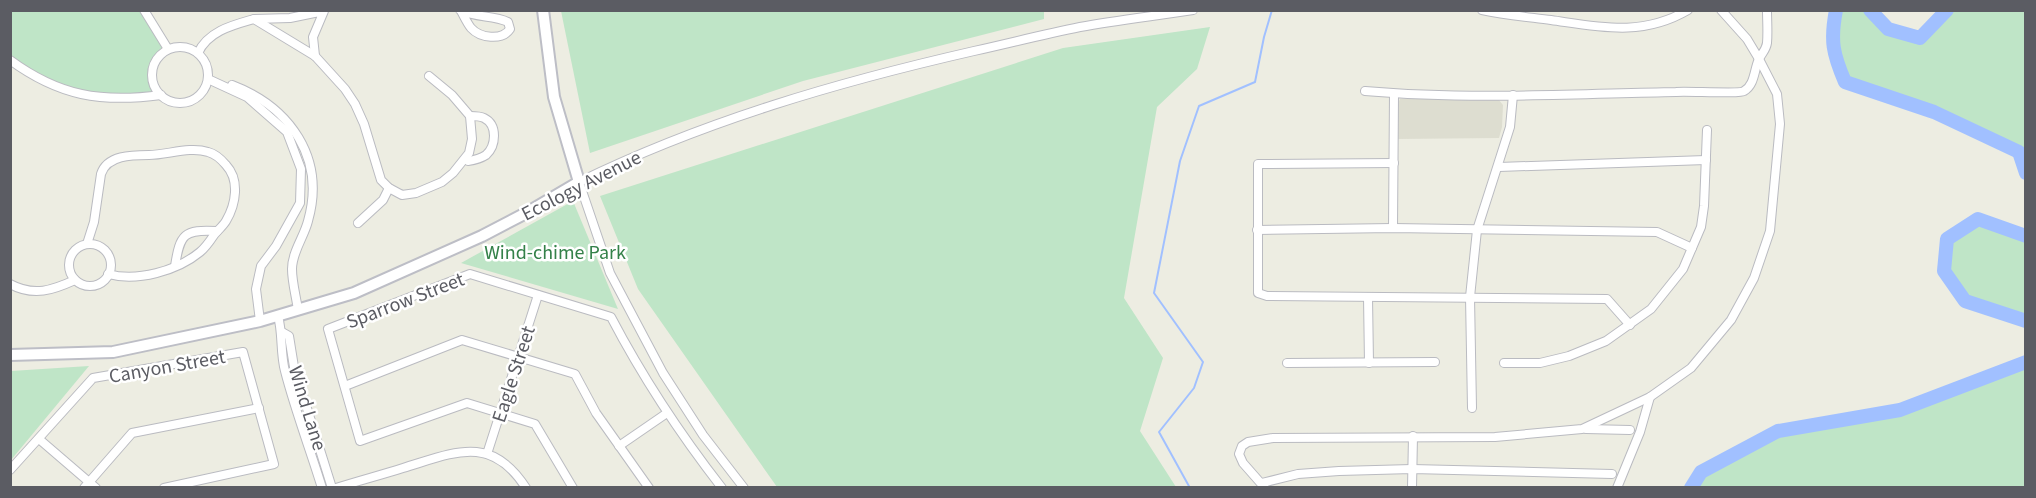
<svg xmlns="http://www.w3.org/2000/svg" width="2036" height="498" font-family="'Source Sans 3',sans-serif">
	<rect width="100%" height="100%" fill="#edede2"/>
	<polygon fill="#ddddd0" points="1400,99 1498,99 1503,105 1502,127 1499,138 1397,139 1397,105"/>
	<g fill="#bfe5c7">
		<polygon points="1044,10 1044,19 803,81 590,153 561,11"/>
		<path d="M 1836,10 L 1870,11 L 1888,29 L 1920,38 L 1947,11 L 2025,11 L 2025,173 L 2019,151 L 1934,112 L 1845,82 C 1833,54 1830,41 1836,10 Z"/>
		<path d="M 10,11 L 144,11 L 168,49 C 151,61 148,78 161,95 L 137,98 L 59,88 L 11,60 Z"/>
		<polygon points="1210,27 1197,69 1157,107 1124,298 1163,358 1140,431 1176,487 777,487 638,289 600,196 1063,48"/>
		<polygon points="573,201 618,309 461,263"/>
		<polygon points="1978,219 2025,236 2025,321 1965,301 1944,271 1947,239"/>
		<polygon points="2025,362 2025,487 1691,487 1701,472 1778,431 1900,410"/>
		<polygon points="89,366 11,460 11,371"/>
	</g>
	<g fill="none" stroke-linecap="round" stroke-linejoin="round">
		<polyline stroke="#a1c0ff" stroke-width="2" points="1190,488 1159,432 1194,388 1203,362 1154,293 1180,161 1199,106 1255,82 1264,37 1272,10"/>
		<g stroke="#a1c0ff" stroke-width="14">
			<path d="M 1836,10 C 1830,41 1833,54 1845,82 L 1934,112 L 2019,152 L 2026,173"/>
			<polyline points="1870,10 1888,29 1920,38 1947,10"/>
			<polyline points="2026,236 1978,219 1947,239 1944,271 1965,301 2026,321"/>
			<polyline points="1691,488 1701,472 1778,431 1900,410 2026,362"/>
		</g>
		<g stroke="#babbc1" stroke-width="10">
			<g id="street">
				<polyline points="144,10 168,49"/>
				<path d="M 460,10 C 476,18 493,15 508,22 L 510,29 C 502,41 480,38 471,28 C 467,23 464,16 461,11"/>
				<path d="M 1482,10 C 1505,15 1528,17 1551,20 C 1600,27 1642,37 1688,10"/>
				<polyline points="254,19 290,18 324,11 313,37 315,56"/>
				<circle cx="180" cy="75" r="28"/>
				<path d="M 198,53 C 208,31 233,25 254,19 L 315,56 L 345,89 L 355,104 L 364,124 L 381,180 L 389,188 L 402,195 L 416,193 L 442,182 L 453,173 L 469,153 L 472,139 L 470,116 L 452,95 L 429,76"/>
				<path d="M 10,60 C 59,96 101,103 161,95"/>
				<polyline points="208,79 247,97 287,132 301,169 300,203 276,246 261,266 256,289 260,321"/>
				<path d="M 232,85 C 290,107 326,158 308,221 C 304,237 292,252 292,269 C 292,282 296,296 298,310"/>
				<path d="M 1365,91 C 1468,100 1573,94 1676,92 C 1687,91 1740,94 1744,91 C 1755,85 1754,69 1759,59 C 1762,53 1766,50 1767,43 C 1768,32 1767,21 1767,10"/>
				<path d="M 466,159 L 468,161 C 475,160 480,159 486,155 C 496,146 498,125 484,118 C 480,116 474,116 470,116"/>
				<polyline points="1394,163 1258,164 1258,293 1267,296 1607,299 1630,325"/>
				<polyline points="1499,167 1706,160"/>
				<polyline points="358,223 383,200 389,188"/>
				<polyline points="1393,228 1394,94"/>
				<polyline points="1257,230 1393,228 1657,232 1692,248"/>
				<path d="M 87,244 L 94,222 L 101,174 C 107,155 132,155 149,155 C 167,155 190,146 208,152 C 216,154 221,159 226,165 C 240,180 236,204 226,221 C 223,226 218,230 214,235 C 210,241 205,248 200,252 C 177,271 137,282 108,274"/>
				<circle cx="90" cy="265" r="21"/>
				<path d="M 175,266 C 180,234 184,229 217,231"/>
				<path d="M 10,284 C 34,297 53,290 75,280"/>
				<polyline points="1368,297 1369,363"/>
				<path d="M 278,316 C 283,334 280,352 285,371 C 295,410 310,449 322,488"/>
				<polyline points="282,332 289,336 294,367 332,488"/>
				<polyline points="1287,363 1435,362"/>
				<polyline points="1504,363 1540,363 1569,356 1606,341 1651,309 1683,269 1701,227 1704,206 1707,130"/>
				<polyline points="345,386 462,340 575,374 596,413 649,488"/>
				<polyline points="1472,408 1470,297 1477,230 1510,127 1513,95"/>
				<polyline points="1586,429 1630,430"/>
				<polyline points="39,439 96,488"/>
				<polyline points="619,446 667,413"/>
				<polyline points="487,454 538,295"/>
				<polyline points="10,470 93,378 243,352 274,464 164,488"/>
				<polyline points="1262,483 1298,474 1339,471 1412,469 1612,474"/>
				<polyline points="84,488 132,433 259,408"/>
				<path d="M 336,488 C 358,481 381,475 403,468 C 453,453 491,433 526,488"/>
				<path d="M 573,488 L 535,424 L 467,403 L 360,441 L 328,329 L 470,274 L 611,317 C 643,378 680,434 722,488"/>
				<path d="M 744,488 L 703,435 L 663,373 L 610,273 L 579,182 C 704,121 838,82 974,51 C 1010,43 1045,34 1080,27 C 1118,20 1155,16 1193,10"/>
				<polyline points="1265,488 1243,463 1239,454 1242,446 1248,442 1273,438 1495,437 1582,429 1650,397 1691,368 1731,320 1754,278 1770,231 1780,124 1777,94 1759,59 1747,39 1721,10"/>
				<polyline points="1412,488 1413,436"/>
				<polyline points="1617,488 1640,432 1650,397"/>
			</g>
		</g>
		<g stroke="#bdbec6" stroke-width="14">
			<polyline id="secondary" points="10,355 113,352 260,321 354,293 482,236 528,212 579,182 554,97 543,10"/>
		</g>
		<use href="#street" stroke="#fff" stroke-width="8"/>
		<use href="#secondary" stroke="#fff" stroke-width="10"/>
	</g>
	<g text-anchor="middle" stroke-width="5" stroke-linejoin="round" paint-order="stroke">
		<g font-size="20" fill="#5b5c63" stroke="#fff">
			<text transform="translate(581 185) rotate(-27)" y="7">Ecology Avenue</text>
			<text transform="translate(405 300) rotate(-21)" y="7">Sparrow Street</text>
			<text transform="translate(167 366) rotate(-10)" y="7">Canyon Street</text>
			<text transform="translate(513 374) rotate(-72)" y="7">Eagle Street</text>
			<text transform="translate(308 408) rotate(73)" y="7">Wind Lane</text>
		</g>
		<g font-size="20" fill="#348149" stroke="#fff">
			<text x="555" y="259">Wind-chime Park</text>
		</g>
	</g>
	<rect width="2036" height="498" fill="none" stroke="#5b5c63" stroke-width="24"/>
</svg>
